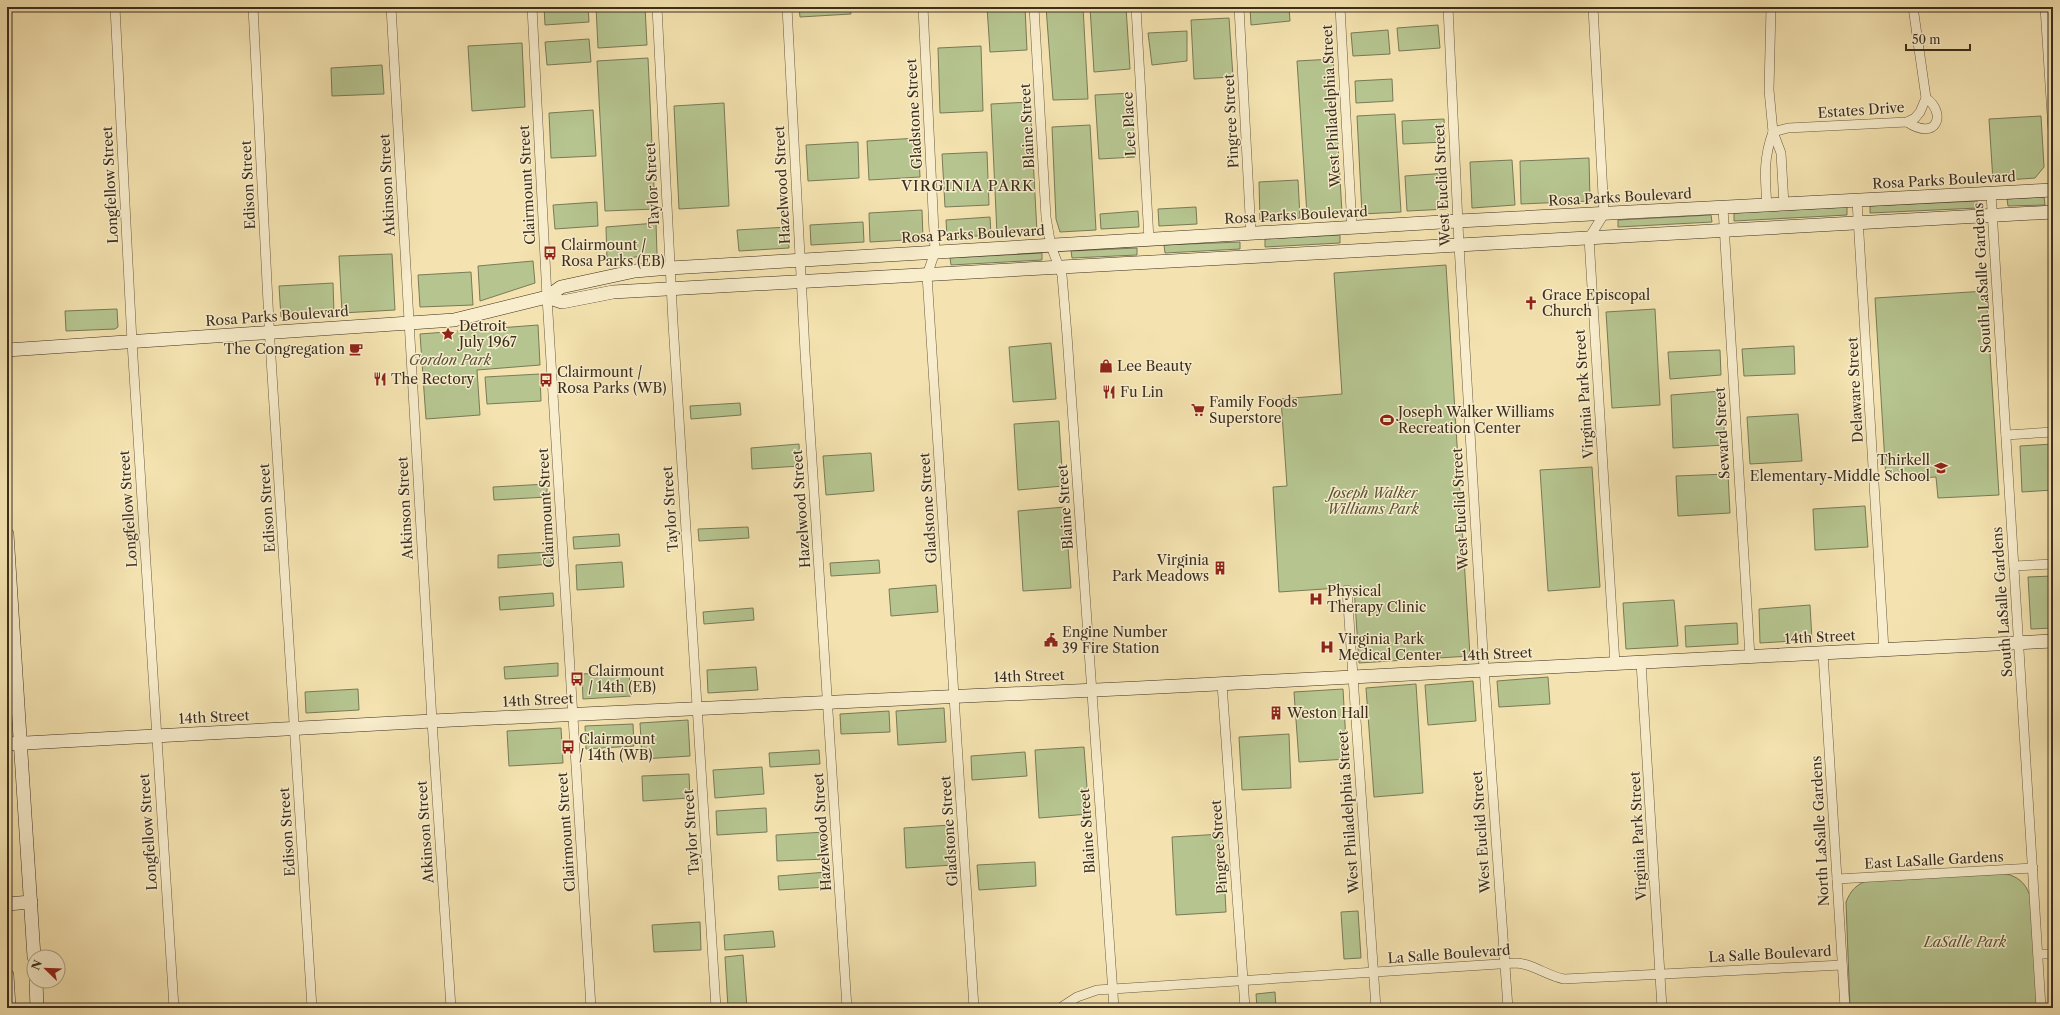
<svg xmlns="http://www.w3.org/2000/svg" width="2060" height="1015" font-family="'Libre Caslon Text',serif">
	<rect width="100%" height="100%" fill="#f4e3b0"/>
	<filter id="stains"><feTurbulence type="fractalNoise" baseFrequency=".005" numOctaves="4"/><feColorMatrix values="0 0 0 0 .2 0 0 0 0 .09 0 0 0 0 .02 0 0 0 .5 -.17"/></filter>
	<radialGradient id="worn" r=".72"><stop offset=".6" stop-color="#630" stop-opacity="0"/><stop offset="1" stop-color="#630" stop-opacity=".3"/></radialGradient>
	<g fill="#b6c590" stroke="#797a57">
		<polygon points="544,7 588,7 589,22 545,25"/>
		<polygon points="596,7 645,7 647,45 598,48"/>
		<polygon points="799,7 850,7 851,14 800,17"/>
		<polygon points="987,7 1025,7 1027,50 990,52"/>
		<polygon points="1046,7 1083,7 1088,99 1053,100"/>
		<polygon points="1090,7 1126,7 1130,69 1094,72"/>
		<polygon points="1250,7 1289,7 1290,21 1251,25"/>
		<polygon points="1229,18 1233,77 1194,79 1191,20"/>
		<polygon points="1438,25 1440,48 1399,51 1397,28"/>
		<polygon points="1388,30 1390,54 1353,56 1351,33"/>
		<polygon points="1187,31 1187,61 1152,65 1148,33"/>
		<polygon points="589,39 591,62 547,65 545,42"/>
		<polygon points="522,43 525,107 472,111 468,46"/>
		<polygon points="981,46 983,111 940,113 938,48"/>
		<polygon points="648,58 655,209 605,211 597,61"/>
		<polygon points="1333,59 1342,213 1307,215 1297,61"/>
		<polygon points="382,65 384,94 332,96 331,68"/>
		<polygon points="1392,79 1393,101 1356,103 1355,81"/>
		<polygon points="1131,93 1135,157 1099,159 1095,95"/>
		<polygon points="1030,102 1037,232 997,234 991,104"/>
		<polygon points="724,103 729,206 679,209 674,106"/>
		<polygon points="593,110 596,156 551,158 549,113"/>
		<polygon points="1395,114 1401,212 1362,214 1357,116"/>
		<polygon points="2041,116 2044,167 2035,178 1993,181 1989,119"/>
		<polygon points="1444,119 1445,142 1403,144 1402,121"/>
		<polygon points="1090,125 1096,230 1060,232 1056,219 1052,127"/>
		<polygon points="918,138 920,177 869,180 867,141"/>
		<polygon points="858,142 859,178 808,181 806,145"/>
		<polygon points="987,152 989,205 945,207 942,154"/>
		<polygon points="1589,158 1590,201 1521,204 1520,161"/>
		<polygon points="1512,160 1515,205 1472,208 1470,162"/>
		<polygon points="1447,173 1448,209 1407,211 1405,176"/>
		<polygon points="1298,180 1300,218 1260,220 1259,182"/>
		<polygon points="2044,197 2045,205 2008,206 2007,199"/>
		<polygon points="1977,201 1978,208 1870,213 1870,206"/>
		<polygon points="597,202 598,226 555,229 553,205"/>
		<polygon points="1196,207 1197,224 1159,226 1158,209"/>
		<polygon points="1847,207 1847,215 1734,221 1734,213"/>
		<polygon points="922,210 923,239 870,242 869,213"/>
		<polygon points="1138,211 1139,227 1101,229 1100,214"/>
		<polygon points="1711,215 1712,222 1618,227 1618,220"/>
		<polygon points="990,217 991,235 947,238 946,220"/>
		<polygon points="863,222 864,242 811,245 810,225"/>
		<polygon points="656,223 657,254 607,261 606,227"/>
		<polygon points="788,227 789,248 739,251 737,230"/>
		<polygon points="1340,235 1340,243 1265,247 1265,239"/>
		<polygon points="1240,242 1240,249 1165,253 1164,245"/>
		<polygon points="1137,248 1137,255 1072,258 1071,251"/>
		<polygon points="1042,253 1042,260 951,265 950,258"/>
		<polygon points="392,254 395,310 342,313 339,256"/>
		<polygon points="533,261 535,283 480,301 478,266"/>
		<polygon points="1446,265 1470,656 1359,663 1354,587 1279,592 1273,487 1287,486 1281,399 1342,394 1334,273"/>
		<polygon points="471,272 473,305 420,307 418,275"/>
		<polygon points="333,283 334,314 281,317 279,286"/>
		<polygon points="1986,291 1999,495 1938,498 1936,477 1886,480 1875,298"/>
		<polygon points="117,309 118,327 115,329 66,331 65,311"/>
		<polygon points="1655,309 1660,405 1612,408 1606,312"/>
		<polygon points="538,325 540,365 477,370 480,415 426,419 420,334"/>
		<polygon points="1051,343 1056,399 1013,402 1009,347"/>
		<polygon points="1794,346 1795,374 1744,376 1742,349"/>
		<polygon points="1720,350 1721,375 1670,379 1668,352"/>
		<polygon points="540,374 541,401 487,404 485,377"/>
		<polygon points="1722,391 1725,445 1673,448 1671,395"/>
		<polygon points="740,403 741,415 691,419 690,406"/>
		<polygon points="1798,414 1802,461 1750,464 1747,417"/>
		<polygon points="1059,421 1063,486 1018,490 1014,424"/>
		<polygon points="799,444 800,466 752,469 751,448"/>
		<polygon points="2053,444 2053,490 2022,492 2020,446"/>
		<polygon points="871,453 874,491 826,495 823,456"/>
		<polygon points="1592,467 1600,587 1548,591 1540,470"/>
		<polygon points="1728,474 1730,513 1678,516 1676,476"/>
		<polygon points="547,484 547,497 494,500 493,487"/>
		<polygon points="1865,506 1868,547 1815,550 1813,509"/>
		<polygon points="1065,507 1071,588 1023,591 1018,511"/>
		<polygon points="748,527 749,538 699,541 698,529"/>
		<polygon points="619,534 620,546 574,549 573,537"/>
		<polygon points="550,552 551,564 498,568 498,555"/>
		<polygon points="879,560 880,573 831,576 830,563"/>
		<polygon points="622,562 624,587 577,590 576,565"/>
		<polygon points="2053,576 2053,628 2031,629 2028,577"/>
		<polygon points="936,585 938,612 891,616 889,589"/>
		<polygon points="553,593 554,606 500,610 499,597"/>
		<polygon points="1674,600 1678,646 1626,649 1623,603"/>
		<polygon points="1810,605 1812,640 1760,643 1759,609"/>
		<polygon points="753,608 754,620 704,624 703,612"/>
		<polygon points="1737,623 1738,644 1686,647 1685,626"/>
		<polygon points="558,663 558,676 505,679 504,667"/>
		<polygon points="756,667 758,690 708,693 707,670"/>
		<polygon points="629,672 631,696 583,699 582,674"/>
		<polygon points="1548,677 1550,704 1499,707 1497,681"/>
		<polygon points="1473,681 1476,721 1428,725 1425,685"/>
		<polygon points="1416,684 1423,793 1374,797 1366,688"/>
		<polygon points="358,689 359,710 306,713 305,692"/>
		<polygon points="1343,689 1347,759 1299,762 1294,692"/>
		<polygon points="944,708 946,742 898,745 896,711"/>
		<polygon points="889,711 890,732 841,734 840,714"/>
		<polygon points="688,720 690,756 642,759 640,723"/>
		<polygon points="633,724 634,746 586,749 585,726"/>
		<polygon points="561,728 563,763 509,766 507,731"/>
		<polygon points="1289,734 1291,788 1242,790 1239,737"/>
		<polygon points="1084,747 1089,814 1039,818 1035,750"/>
		<polygon points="819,750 820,764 770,767 769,753"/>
		<polygon points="1025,752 1027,776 972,780 971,756"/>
		<polygon points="762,767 764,794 715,798 713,770"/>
		<polygon points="689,774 690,798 643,801 642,776"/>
		<polygon points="766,808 767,832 717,835 716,811"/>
		<polygon points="951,825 953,865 906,868 904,828"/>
		<polygon points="825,832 827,859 777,861 776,835"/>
		<polygon points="1222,834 1226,912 1176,915 1172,837"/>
		<polygon points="1035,862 1036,886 979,890 977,865"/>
		<polygon points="827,872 828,887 779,890 778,876"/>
		<path d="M 2002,873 C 2018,876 2027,883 2031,900 L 2037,1008 L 1850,1008 L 1846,902 C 1851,890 1856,885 1868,880 Z"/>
		<polygon points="1358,911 1361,958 1344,959 1341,912"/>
		<polygon points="700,922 701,950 654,952 652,925"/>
		<polygon points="773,931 775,947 725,950 724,935"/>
		<polygon points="743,955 747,1008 728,1008 725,957"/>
		<polygon points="1275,992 1276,1008 1257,1008 1256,994"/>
	</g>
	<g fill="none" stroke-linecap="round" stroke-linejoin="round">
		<g stroke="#6a5b42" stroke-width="10">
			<g id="street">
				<polyline points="115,7 132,342 174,1008"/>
				<polyline points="253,7 270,342 312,1008"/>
				<polyline points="391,7 432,721 451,1008"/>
				<polyline points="532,7 547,297 591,1008"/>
				<polyline points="657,7 673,323 716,1008"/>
				<polyline points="787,7 805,352 847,1008"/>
				<polyline points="923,7 935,252 927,275 974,1008"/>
				<polyline points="1034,7 1046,217 1051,246 1062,275 1067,335 1114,1008"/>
				<polyline points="1136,7 1149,240"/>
				<polyline points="1239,7 1251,234"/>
				<polyline points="1340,7 1352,228"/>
				<polyline points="1448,7 1459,245 1483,653 1508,1008"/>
				<polyline points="1593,7 1604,214 1589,238 1615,664"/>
				<polyline points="1771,7 1769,90 1773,132 1781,153 1784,205"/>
				<polyline points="2045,7 2053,131"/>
				<path d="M 1907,122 C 1937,142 1947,113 1926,98"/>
				<polyline points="1773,132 1788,128 1907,122 1915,118 1920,112 1926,98 1913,7"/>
				<polyline points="1991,194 2041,1008"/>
				<polyline points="1857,201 1884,650"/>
				<path d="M 1767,206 C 1765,178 1763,159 1773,132"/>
				<polyline points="1723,208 1750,657"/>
				<polyline points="2006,435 2053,432"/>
				<polyline points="2014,566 2053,564"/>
				<polyline points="1347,590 1376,1008"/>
				<polyline points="1823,653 1845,1008"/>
				<polyline points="1641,662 1662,1008"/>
				<polyline points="1222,684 1245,1008"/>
				<polyline points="1837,879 2033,868"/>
				<polyline points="2038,954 2053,954"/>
				<path d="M 1060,1008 L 1077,997 L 1097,990 L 1515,963 C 1532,963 1547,976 1564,979 L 1842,965"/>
			</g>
		</g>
		<g stroke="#3c2e1e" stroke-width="14">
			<g id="secondary">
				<polyline points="547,297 562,302 613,292 2053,212"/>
				<polyline points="7,350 454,320 547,297 561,287 635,271 670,268 1458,221 2053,190"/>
				<polyline points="7,534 34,957"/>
				<polyline points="7,744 432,721 1138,688 2053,641"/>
				<polyline points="7,904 31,902"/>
				<polyline points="7,975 9,1008"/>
				<polyline points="36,981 37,1008"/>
			</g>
		</g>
		<use href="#street" stroke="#f8edcc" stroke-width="9"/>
		<use href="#secondary" stroke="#f8edcc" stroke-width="13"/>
	</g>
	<defs>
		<g id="bus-bare" transform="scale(1.08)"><path d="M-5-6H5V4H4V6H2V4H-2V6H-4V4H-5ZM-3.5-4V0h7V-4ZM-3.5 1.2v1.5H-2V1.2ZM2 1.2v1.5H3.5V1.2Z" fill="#8f2418" stroke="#f8edcc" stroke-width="2.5" paint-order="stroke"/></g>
		<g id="church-bare" transform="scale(1.08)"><path d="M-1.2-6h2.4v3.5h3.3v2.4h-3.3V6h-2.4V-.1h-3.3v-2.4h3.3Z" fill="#8f2418" stroke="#f8edcc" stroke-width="2.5" paint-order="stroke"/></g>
		<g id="sight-bare" transform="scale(1.08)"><path d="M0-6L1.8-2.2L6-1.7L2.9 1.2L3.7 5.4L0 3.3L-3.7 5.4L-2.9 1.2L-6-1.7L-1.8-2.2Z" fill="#8f2418" stroke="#f8edcc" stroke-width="2.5" paint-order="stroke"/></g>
		<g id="cafe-bare" transform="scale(1.08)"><path d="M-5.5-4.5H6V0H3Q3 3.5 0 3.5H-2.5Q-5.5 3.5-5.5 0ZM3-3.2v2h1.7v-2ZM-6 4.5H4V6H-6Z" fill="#8f2418" stroke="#f8edcc" stroke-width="2.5" paint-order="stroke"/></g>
		<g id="shop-bare" transform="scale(1.08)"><path d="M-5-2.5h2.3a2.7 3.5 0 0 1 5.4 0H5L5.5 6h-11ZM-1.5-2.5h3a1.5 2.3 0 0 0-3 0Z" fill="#8f2418" stroke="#f8edcc" stroke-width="2.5" paint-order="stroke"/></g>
		<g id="restaurant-bare" transform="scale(1.08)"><path d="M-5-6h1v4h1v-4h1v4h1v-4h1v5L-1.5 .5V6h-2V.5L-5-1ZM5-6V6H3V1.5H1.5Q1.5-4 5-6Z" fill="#8f2418" stroke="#f8edcc" stroke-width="2.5" paint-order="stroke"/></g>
		<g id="supermarket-bare" transform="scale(1.08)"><path d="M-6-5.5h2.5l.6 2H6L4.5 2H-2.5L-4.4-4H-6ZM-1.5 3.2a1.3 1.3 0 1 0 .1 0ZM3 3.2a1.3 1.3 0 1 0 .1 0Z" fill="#8f2418" stroke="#f8edcc" stroke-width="2.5" paint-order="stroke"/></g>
		<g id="stadium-bare" transform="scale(1.08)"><path d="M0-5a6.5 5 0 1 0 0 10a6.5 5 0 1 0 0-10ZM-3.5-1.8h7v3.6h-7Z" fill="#8f2418" stroke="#f8edcc" stroke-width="2.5" paint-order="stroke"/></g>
		<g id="school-bare" transform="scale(1.08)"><path d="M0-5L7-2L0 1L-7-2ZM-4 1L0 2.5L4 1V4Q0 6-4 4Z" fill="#8f2418" stroke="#f8edcc" stroke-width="2.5" paint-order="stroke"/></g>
		<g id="building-bare" transform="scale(1.08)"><path d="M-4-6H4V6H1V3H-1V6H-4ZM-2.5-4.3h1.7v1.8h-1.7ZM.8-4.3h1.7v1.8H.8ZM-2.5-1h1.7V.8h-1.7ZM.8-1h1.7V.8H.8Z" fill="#8f2418" stroke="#f8edcc" stroke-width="2.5" paint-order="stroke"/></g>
		<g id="hospital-bare" transform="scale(1.08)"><path d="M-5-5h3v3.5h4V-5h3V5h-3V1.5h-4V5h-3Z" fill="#8f2418" stroke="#f8edcc" stroke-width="2.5" paint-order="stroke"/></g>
		<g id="civic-bare" transform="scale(1.08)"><path d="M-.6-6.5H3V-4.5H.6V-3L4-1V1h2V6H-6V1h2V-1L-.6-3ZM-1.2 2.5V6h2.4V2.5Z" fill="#8f2418" stroke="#f8edcc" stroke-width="2.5" paint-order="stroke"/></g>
	</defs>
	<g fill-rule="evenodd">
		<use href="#bus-bare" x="550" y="253"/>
		<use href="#church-bare" x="1531" y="303"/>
		<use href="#sight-bare" x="448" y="334"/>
		<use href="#cafe-bare" x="356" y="349"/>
		<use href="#shop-bare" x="1106" y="366"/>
		<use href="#restaurant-bare" x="380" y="379"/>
		<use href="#bus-bare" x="546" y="380"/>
		<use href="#restaurant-bare" x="1109" y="392"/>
		<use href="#supermarket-bare" x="1198" y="410"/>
		<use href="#stadium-bare" x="1387" y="420"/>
		<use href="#school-bare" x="1941" y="468"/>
		<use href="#building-bare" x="1220" y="568"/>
		<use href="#hospital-bare" x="1316" y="599"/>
		<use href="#civic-bare" x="1051" y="640"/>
		<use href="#hospital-bare" x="1327" y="647"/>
		<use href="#bus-bare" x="577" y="679"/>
		<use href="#building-bare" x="1276" y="713"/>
		<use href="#bus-bare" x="568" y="747"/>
	</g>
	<g text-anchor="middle" stroke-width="3" stroke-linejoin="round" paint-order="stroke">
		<g font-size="14" fill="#3c2e1e" stroke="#f8edcc">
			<text transform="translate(1331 106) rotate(-93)" y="5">West Philadelphia Street</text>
			<text transform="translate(1861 110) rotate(-4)" y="5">Estates Drive</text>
			<text transform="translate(914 114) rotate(-93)" y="5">Gladstone Street</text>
			<text transform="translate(1231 121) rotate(-93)" y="5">Pingree Street</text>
			<text transform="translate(1129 124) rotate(-93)" y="5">Lee Place</text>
			<text transform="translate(1027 126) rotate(-93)" y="5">Blaine Street</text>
			<text transform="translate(1944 180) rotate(-3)" y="5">Rosa Parks Boulevard</text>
			<text transform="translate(110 185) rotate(-93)" y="5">Longfellow Street</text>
			<text transform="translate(248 185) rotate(-93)" y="5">Edison Street</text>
			<text transform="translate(387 185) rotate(-93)" y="5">Atkinson Street</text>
			<text transform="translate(527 185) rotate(-93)" y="5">Clairmount Street</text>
			<text transform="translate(652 185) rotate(-93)" y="5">Taylor Street</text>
			<text transform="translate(782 185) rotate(-93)" y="5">Hazelwood Street</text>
			<text transform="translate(1442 185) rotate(-93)" y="5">West Euclid Street</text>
			<text transform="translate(1620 197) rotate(-3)" y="5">Rosa Parks Boulevard</text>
			<text transform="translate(1296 215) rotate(-3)" y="5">Rosa Parks Boulevard</text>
			<text transform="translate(973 234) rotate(-3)" y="5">Rosa Parks Boulevard</text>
			<text transform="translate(1982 278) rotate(-93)" y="5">South LaSalle Gardens</text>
			<text transform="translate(277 316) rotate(-4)" y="5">Rosa Parks Boulevard</text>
			<text transform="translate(1855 390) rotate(-93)" y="5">Delaware Street</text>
			<text transform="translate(1584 394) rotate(-94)" y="5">Virginia Park Street</text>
			<text transform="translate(1722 433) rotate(-93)" y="5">Seward Street</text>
			<text transform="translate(1065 507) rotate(-94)" y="5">Blaine Street</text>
			<text transform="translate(267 508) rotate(-94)" y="5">Edison Street</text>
			<text transform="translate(405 508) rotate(-93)" y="5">Atkinson Street</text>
			<text transform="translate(546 508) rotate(-93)" y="5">Clairmount Street</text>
			<text transform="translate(928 508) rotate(-94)" y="5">Gladstone Street</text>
			<text transform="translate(128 509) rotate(-94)" y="5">Longfellow Street</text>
			<text transform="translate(670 509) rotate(-94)" y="5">Taylor Street</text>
			<text transform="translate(801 509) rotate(-94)" y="5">Hazelwood Street</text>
			<text transform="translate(1460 509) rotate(-93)" y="5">West Euclid Street</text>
			<text transform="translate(2002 602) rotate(-94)" y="5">South LaSalle Gardens</text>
			<text transform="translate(1820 637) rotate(-3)" y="5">14th Street</text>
			<text transform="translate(1497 654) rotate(-3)" y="5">14th Street</text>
			<text transform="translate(1029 676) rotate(-2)" y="5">14th Street</text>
			<text transform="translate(538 700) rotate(-3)" y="5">14th Street</text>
			<text transform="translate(214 717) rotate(-3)" y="5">14th Street</text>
			<text transform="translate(1348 812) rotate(-94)" y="5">West Philadelphia Street</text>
			<text transform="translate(949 831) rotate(-94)" y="5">Gladstone Street</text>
			<text transform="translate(1087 831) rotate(-94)" y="5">Blaine Street</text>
			<text transform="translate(1820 831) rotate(-93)" y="5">North LaSalle Gardens</text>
			<text transform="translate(148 832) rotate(-94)" y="5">Longfellow Street</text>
			<text transform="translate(287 832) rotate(-94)" y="5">Edison Street</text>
			<text transform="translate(425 832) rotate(-94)" y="5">Atkinson Street</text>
			<text transform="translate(566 832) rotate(-94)" y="5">Clairmount Street</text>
			<text transform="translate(691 832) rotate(-94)" y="5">Taylor Street</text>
			<text transform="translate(822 832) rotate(-94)" y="5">Hazelwood Street</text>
			<text transform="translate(1481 832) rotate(-94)" y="5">West Euclid Street</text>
			<text transform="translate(1638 836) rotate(-93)" y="5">Virginia Park Street</text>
			<text transform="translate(1219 847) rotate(-94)" y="5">Pingree Street</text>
			<text transform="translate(1934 860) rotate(-3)" y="5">East LaSalle Gardens</text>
			<text transform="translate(1449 954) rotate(-4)" y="5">La Salle Boulevard</text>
			<text transform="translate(1770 954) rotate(-3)" y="5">La Salle Boulevard</text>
		</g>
		<g font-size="14" fill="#3c2e1e" stroke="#f8edcc" text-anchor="start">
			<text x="561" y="250">Clairmount /<tspan x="561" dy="16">Rosa Parks (EB)</tspan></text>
			<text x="1542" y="300">Grace Episcopal<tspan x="1542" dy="16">Church</tspan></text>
			<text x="459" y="331">Detroit<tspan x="459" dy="16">July 1967</tspan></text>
			<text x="345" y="354" text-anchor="end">The Congregation</text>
			<text x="1117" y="371">Lee Beauty</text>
			<text x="557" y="377">Clairmount /<tspan x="557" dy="16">Rosa Parks (WB)</tspan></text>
			<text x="391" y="384">The Rectory</text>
			<text x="1120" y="397">Fu Lin</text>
			<text x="1209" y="407">Family Foods<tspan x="1209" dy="16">Superstore</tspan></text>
			<text x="1398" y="417">Joseph Walker Williams<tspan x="1398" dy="16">Recreation Center</tspan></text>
			<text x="1930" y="465" text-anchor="end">Thirkell<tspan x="1930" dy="16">Elementary-Middle School</tspan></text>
			<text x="1209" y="565" text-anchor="end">Virginia<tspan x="1209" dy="16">Park Meadows</tspan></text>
			<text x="1327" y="596">Physical<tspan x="1327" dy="16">Therapy Clinic</tspan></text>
			<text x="1062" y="637">Engine Number<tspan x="1062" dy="16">39 Fire Station</tspan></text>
			<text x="1338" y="644">Virginia Park<tspan x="1338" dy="16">Medical Center</tspan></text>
			<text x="588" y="676">Clairmount<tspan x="588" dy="16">/ 14th (EB)</tspan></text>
			<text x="1287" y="718">Weston Hall</text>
			<text x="579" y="744">Clairmount<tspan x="579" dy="16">/ 14th (WB)</tspan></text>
		</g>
		<g font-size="14" font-style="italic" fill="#5a543a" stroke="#f8edcc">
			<text x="450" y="365">Gordon Park</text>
			<text x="1373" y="498">Joseph Walker<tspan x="1373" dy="16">Williams Park</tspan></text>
			<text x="1965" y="947">LaSalle Park</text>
		</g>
		<g font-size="15" letter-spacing="1" fill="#3c2e1e" stroke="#f8edcc">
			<text x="968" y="191">VIRGINIA PARK</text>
		</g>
	</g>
	<rect width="2060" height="1015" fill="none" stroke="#f4e3b0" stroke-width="24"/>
	<rect x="8" y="8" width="2044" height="999" fill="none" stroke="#3c2e1e" stroke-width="2"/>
	<rect x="12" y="12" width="2036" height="991" fill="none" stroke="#3c2e1e"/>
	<g transform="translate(46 969) rotate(293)"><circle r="19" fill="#f8edcc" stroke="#ada186"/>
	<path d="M0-3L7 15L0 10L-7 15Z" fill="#8f2418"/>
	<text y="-6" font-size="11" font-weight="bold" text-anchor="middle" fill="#3c2e1e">N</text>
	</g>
	<path d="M1906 44v6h64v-6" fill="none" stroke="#3c2e1e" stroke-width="2"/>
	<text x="1912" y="44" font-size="12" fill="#3c2e1e" stroke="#f8edcc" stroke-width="3" paint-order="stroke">50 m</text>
	<rect width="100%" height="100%" filter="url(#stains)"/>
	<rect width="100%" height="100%" fill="url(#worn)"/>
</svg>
